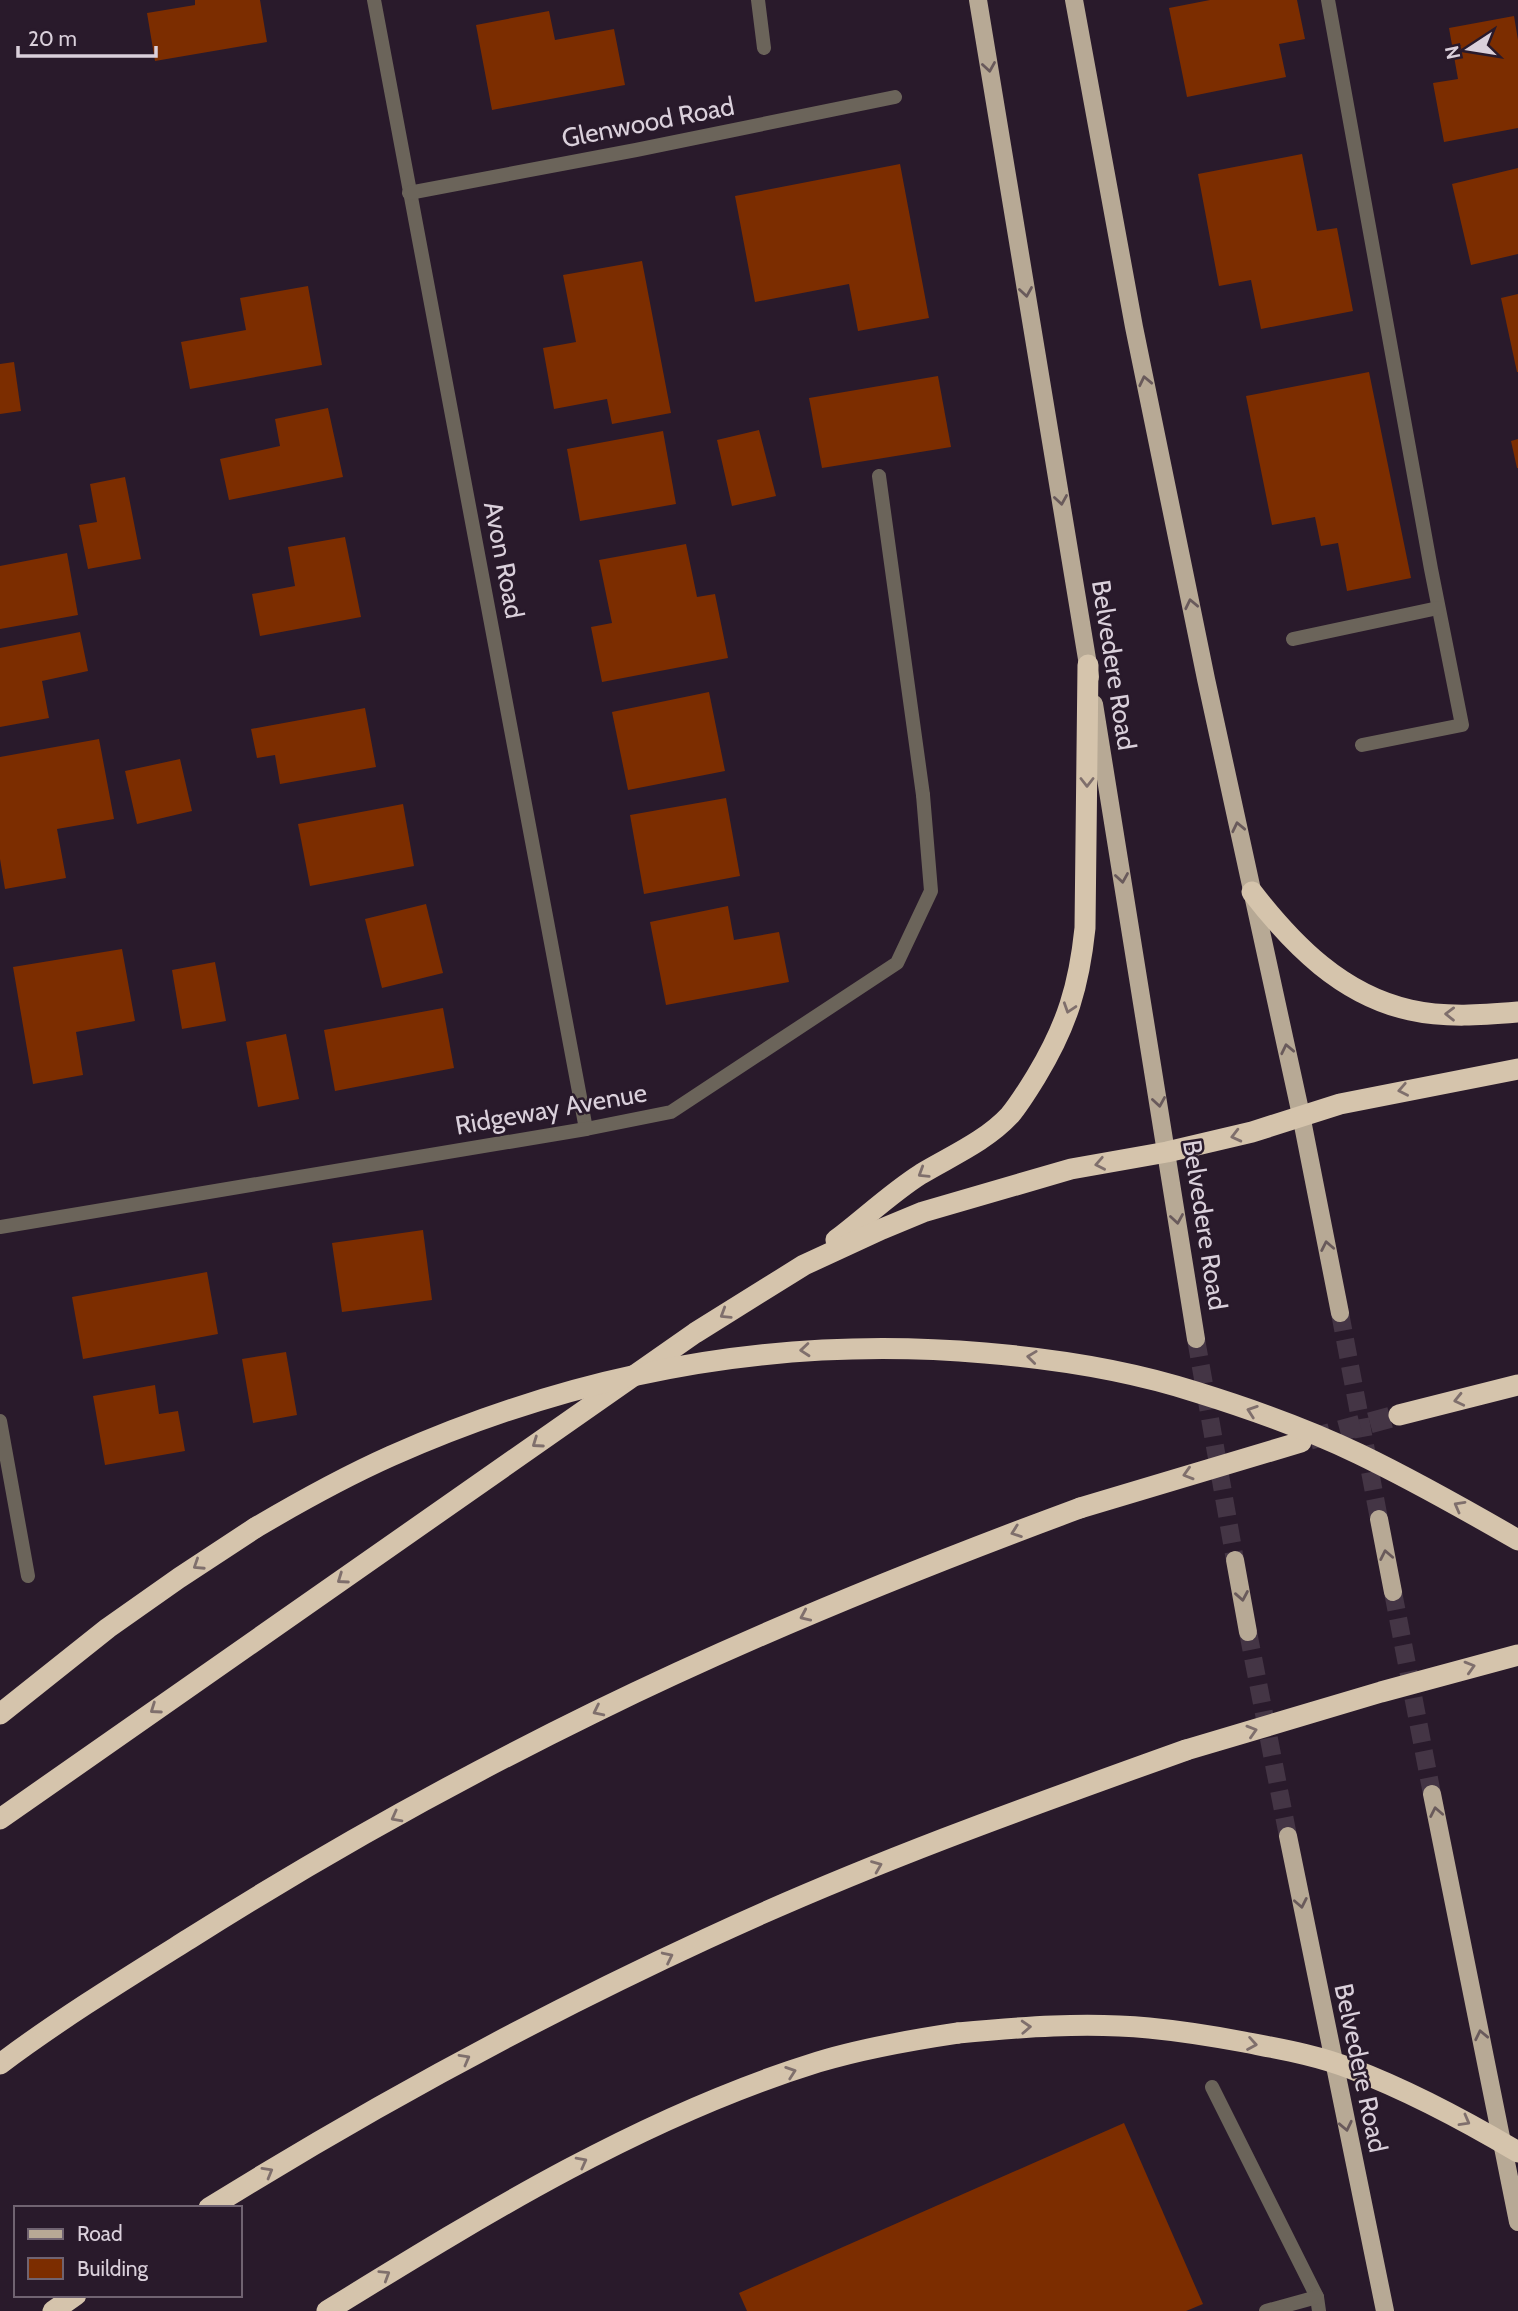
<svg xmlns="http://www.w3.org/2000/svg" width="1518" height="2311" font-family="Cabin,sans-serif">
	<rect width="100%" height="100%" fill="#291a2b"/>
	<g fill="#7c2d00">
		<polygon points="195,0 260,0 267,42 155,61 147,13 195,5"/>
		<polygon points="1210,0 1297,0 1305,39 1279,44 1286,77 1187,97 1169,8"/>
		<polygon points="549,11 555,40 614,29 625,85 492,110 476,25"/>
		<polygon points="1514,16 1518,40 1518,128 1444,142 1433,83 1458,79 1449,28"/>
		<polygon points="1302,154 1317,231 1337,228 1353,311 1261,329 1251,280 1219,286 1198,174"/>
		<polygon points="900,164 929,318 858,331 849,284 755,302 735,196"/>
		<polygon points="1518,168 1518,254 1471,265 1452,184"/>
		<polygon points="642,261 671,413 612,424 607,399 554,409 543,348 576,342 563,275"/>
		<polygon points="308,286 322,365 190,389 181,342 246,330 240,298"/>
		<polygon points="1518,294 1518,372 1517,372 1501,298"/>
		<polygon points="14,362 21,411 0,414 0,364"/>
		<polygon points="1369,372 1411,578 1347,591 1338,543 1321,546 1315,517 1272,525 1246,396"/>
		<polygon points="938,376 951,447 822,468 809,398"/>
		<polygon points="328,408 343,477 229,500 220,459 280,446 275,419"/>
		<polygon points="759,430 776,496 732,506 717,440"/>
		<polygon points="663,431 676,504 580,521 567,449"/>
		<polygon points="1518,439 1518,468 1517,468 1511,441"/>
		<polygon points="125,477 141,559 88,569 79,525 97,522 90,484"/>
		<polygon points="345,537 361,617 260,636 252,594 295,586 288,547"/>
		<polygon points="686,544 697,597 715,594 728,658 602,682 591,627 612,623 599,560"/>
		<polygon points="67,553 78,615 0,629 0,566"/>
		<polygon points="80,632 88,671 42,681 49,718 0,727 0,648"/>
		<polygon points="709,692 725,771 628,790 612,712"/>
		<polygon points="365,708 376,767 280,784 275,755 257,758 251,729"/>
		<polygon points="99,739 114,819 57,829 66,878 5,889 0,859 0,757"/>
		<polygon points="180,759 192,811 137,824 125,771"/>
		<polygon points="726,798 740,876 644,894 630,815"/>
		<polygon points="403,804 414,866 310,886 298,824"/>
		<polygon points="426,904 443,973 382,988 365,919"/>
		<polygon points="728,906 734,940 779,932 789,982 666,1005 650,922"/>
		<polygon points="122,949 135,1021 76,1032 83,1075 33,1084 13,967"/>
		<polygon points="215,962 226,1021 182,1029 172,970"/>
		<polygon points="443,1008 454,1068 335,1091 324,1030"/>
		<polygon points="286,1034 299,1099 258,1107 246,1042"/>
		<polygon points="423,1230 432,1300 342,1312 332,1243"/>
		<polygon points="207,1272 218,1334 83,1359 72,1297"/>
		<polygon points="286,1352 297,1415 253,1423 242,1359"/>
		<polygon points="155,1385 159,1414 178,1411 185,1451 105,1465 93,1396"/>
		<polygon points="1124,2123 1203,2304 1186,2311 747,2311 739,2293"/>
	</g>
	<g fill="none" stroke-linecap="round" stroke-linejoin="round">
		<g stroke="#443545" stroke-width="18" stroke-dasharray="18 9" stroke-linecap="butt">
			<polyline points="1340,1313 1379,1519"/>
			<polyline points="1196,1339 1235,1560"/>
			<polyline points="1393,1592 1432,1794"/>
			<polyline points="1248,1632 1288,1836"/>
		</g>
		<polyline stroke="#443545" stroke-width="21" stroke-dasharray="21 10" stroke-linecap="butt" points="1310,1439 1399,1415"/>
		<g stroke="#6b645a" stroke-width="14">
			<polyline points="758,0 764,48"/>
			<polyline points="1328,0 1431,569 1462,725 1362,745"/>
			<polyline points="879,476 923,795"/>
			<polyline points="1293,639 1438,608"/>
			<polyline points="1212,2087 1317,2297 1319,2311"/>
			<polyline points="1266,2311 1317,2297"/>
		</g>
		<g stroke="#6b645a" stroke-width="14">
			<polyline points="374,0 586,1129"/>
			<polyline points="409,193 636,150 895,97"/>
			<polyline points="0,1227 586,1129 671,1112 897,963 931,891 923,795"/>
			<polyline points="0,1421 28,1576"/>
		</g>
		<g stroke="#b7a995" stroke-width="18">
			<polyline points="978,0 1090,677"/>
			<polyline points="1074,0 1134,327 1206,679 1301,1115 1340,1313"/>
			<polyline points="1094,704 1196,1339"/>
			<polyline points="1379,1519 1393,1592"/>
			<polyline points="1235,1560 1248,1632"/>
			<polyline points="1432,1794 1518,2222"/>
			<polyline points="1288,1836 1385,2311"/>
		</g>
		<g stroke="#d5c4ac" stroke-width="21">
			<path d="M 1252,892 C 1293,945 1342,995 1410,1010 C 1445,1018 1483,1015 1518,1012"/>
			<path d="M 836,1240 C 864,1219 891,1193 921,1174 C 951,1156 986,1141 1010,1115 C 1020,1103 1029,1088 1037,1075 C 1067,1025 1079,986 1085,928 L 1088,665"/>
			<polyline points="1399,1415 1518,1385"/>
			<polyline points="0,1714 108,1628 179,1578 255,1528"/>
			<polyline points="0,1819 695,1333 804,1265 882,1229 923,1212 1071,1169 1167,1152 1252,1132 1340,1104 1518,1069"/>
			<path d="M 0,2064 C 60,2019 125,1979 189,1939 C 320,1856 456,1780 595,1712 C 752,1635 915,1569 1080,1508"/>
			<path d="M 209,2208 C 370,2108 535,2018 706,1939 C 862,1866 1024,1808 1186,1750"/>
			<polyline points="53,2311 76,2295"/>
			<path d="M 327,2311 C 483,2215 641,2117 818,2062 C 864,2048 911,2040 958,2033"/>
		</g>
		<g stroke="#d5c4ac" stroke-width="21">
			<polyline points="1080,1508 1301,1442"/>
			<path d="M 255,1528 C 299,1502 344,1477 391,1456 C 580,1372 779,1335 985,1353 C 1057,1359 1128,1370 1196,1392 C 1251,1409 1307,1429 1359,1454 C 1413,1480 1466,1510 1518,1540"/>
			<polyline points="1186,1750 1381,1692 1518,1655"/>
			<path d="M 958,2033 C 1021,2027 1085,2022 1149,2028 C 1180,2031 1212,2036 1244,2042 C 1280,2049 1317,2055 1352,2069 C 1410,2091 1464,2120 1518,2152"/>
		</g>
	</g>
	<defs><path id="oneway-chevron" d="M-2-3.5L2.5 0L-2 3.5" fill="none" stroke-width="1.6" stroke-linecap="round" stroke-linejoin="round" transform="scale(1.75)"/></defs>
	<g stroke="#695a5b">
		<use href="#oneway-chevron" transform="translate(989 67) rotate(81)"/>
		<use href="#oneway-chevron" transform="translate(1026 292) rotate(81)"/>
		<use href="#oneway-chevron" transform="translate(1145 381) rotate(-102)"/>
		<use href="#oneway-chevron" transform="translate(1061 500) rotate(81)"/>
		<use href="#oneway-chevron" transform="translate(1191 604) rotate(-102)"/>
		<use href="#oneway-chevron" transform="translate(1238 827) rotate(-102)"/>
		<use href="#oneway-chevron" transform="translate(1122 878) rotate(81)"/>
		<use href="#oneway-chevron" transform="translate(1287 1049) rotate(-102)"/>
		<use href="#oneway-chevron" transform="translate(1159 1102) rotate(81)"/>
		<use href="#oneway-chevron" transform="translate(1177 1219) rotate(81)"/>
		<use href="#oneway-chevron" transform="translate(1327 1246) rotate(-101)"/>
		<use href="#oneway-chevron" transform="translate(1386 1555) rotate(-101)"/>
		<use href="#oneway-chevron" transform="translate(1242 1596) rotate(80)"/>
		<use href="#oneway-chevron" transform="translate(1436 1812) rotate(-101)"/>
		<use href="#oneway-chevron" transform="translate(1301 1903) rotate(79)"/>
		<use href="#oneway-chevron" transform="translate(1481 2035) rotate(-102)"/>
		<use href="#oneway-chevron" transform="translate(1346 2126) rotate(78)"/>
	</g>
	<g stroke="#7f6f6c">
		<use href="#oneway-chevron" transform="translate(1087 782) rotate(90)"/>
		<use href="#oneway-chevron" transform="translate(1069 1008) rotate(108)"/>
		<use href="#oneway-chevron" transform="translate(1450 1014) rotate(-179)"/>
		<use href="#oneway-chevron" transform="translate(1403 1090) rotate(169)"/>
		<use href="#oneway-chevron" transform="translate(1236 1136) rotate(166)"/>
		<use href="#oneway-chevron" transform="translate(1100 1164) rotate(169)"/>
		<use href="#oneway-chevron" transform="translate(923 1173) rotate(148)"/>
		<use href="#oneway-chevron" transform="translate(725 1314) rotate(148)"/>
		<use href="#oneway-chevron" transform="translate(805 1350) rotate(175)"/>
		<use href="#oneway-chevron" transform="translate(1032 1357) rotate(-173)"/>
		<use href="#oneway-chevron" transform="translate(1459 1400) rotate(167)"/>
		<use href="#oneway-chevron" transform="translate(1252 1411) rotate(-161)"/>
		<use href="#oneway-chevron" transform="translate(537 1443) rotate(145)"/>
		<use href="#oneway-chevron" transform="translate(1188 1474) rotate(163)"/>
		<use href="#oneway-chevron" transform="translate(1459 1506) rotate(-151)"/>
		<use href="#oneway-chevron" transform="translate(1016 1532) rotate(160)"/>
		<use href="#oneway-chevron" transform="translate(198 1565) rotate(147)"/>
		<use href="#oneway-chevron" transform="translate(342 1579) rotate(145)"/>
		<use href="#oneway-chevron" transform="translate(805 1616) rotate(156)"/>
		<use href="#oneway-chevron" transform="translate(1470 1667) rotate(-16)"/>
		<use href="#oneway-chevron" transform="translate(155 1709) rotate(145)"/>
		<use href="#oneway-chevron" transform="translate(598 1711) rotate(154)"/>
		<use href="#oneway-chevron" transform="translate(1252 1731) rotate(-17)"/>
		<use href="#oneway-chevron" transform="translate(396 1817) rotate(152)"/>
		<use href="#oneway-chevron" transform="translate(877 1866) rotate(-22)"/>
		<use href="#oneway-chevron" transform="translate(668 1957) rotate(-26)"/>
		<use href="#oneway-chevron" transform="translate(1026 2027) rotate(-3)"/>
		<use href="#oneway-chevron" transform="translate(1252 2044) rotate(10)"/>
		<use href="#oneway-chevron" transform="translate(465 2059) rotate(-29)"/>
		<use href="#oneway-chevron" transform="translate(791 2072) rotate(-19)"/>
		<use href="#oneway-chevron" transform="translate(1465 2121) rotate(29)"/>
		<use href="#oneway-chevron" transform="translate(582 2162) rotate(-28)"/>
		<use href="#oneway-chevron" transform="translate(268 2172) rotate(-30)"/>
		<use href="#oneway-chevron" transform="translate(385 2275) rotate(-32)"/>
	</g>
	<g text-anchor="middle" stroke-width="5" stroke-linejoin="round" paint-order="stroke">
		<g font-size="26" fill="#dad0db" stroke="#291a2b">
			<text transform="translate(648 122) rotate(-11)" y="9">Glenwood Road</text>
			<text transform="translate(504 560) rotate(79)" y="9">Avon Road</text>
			<text transform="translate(1114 665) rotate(81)" y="9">Belvedere Road</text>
			<text transform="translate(551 1109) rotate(-10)" y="9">Ridgeway Avenue</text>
			<text transform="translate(1205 1225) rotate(81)" y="9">Belvedere Road</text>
			<text transform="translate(1361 2068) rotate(78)" y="9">Belvedere Road</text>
		</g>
	</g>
	<rect x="14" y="2206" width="228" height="91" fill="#291a2b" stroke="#706371" stroke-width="2"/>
	<rect x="28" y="2229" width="35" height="10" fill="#b7a995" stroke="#706371" stroke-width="2"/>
	<text x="77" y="2241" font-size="21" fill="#dad0db">Road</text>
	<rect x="28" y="2258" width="35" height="21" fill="#7c2d00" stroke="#706371" stroke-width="2"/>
	<text x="77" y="2276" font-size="21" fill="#dad0db">Building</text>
	<g transform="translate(1469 49) rotate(258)" stroke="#291a2b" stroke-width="5" paint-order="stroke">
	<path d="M0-5L12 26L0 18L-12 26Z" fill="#dad0db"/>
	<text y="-10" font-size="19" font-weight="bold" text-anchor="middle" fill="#dad0db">N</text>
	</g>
	<path d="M18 46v10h138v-10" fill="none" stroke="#dad0db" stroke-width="3.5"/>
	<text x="28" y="46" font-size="21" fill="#dad0db" stroke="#291a2b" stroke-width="5" paint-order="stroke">20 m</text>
</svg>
